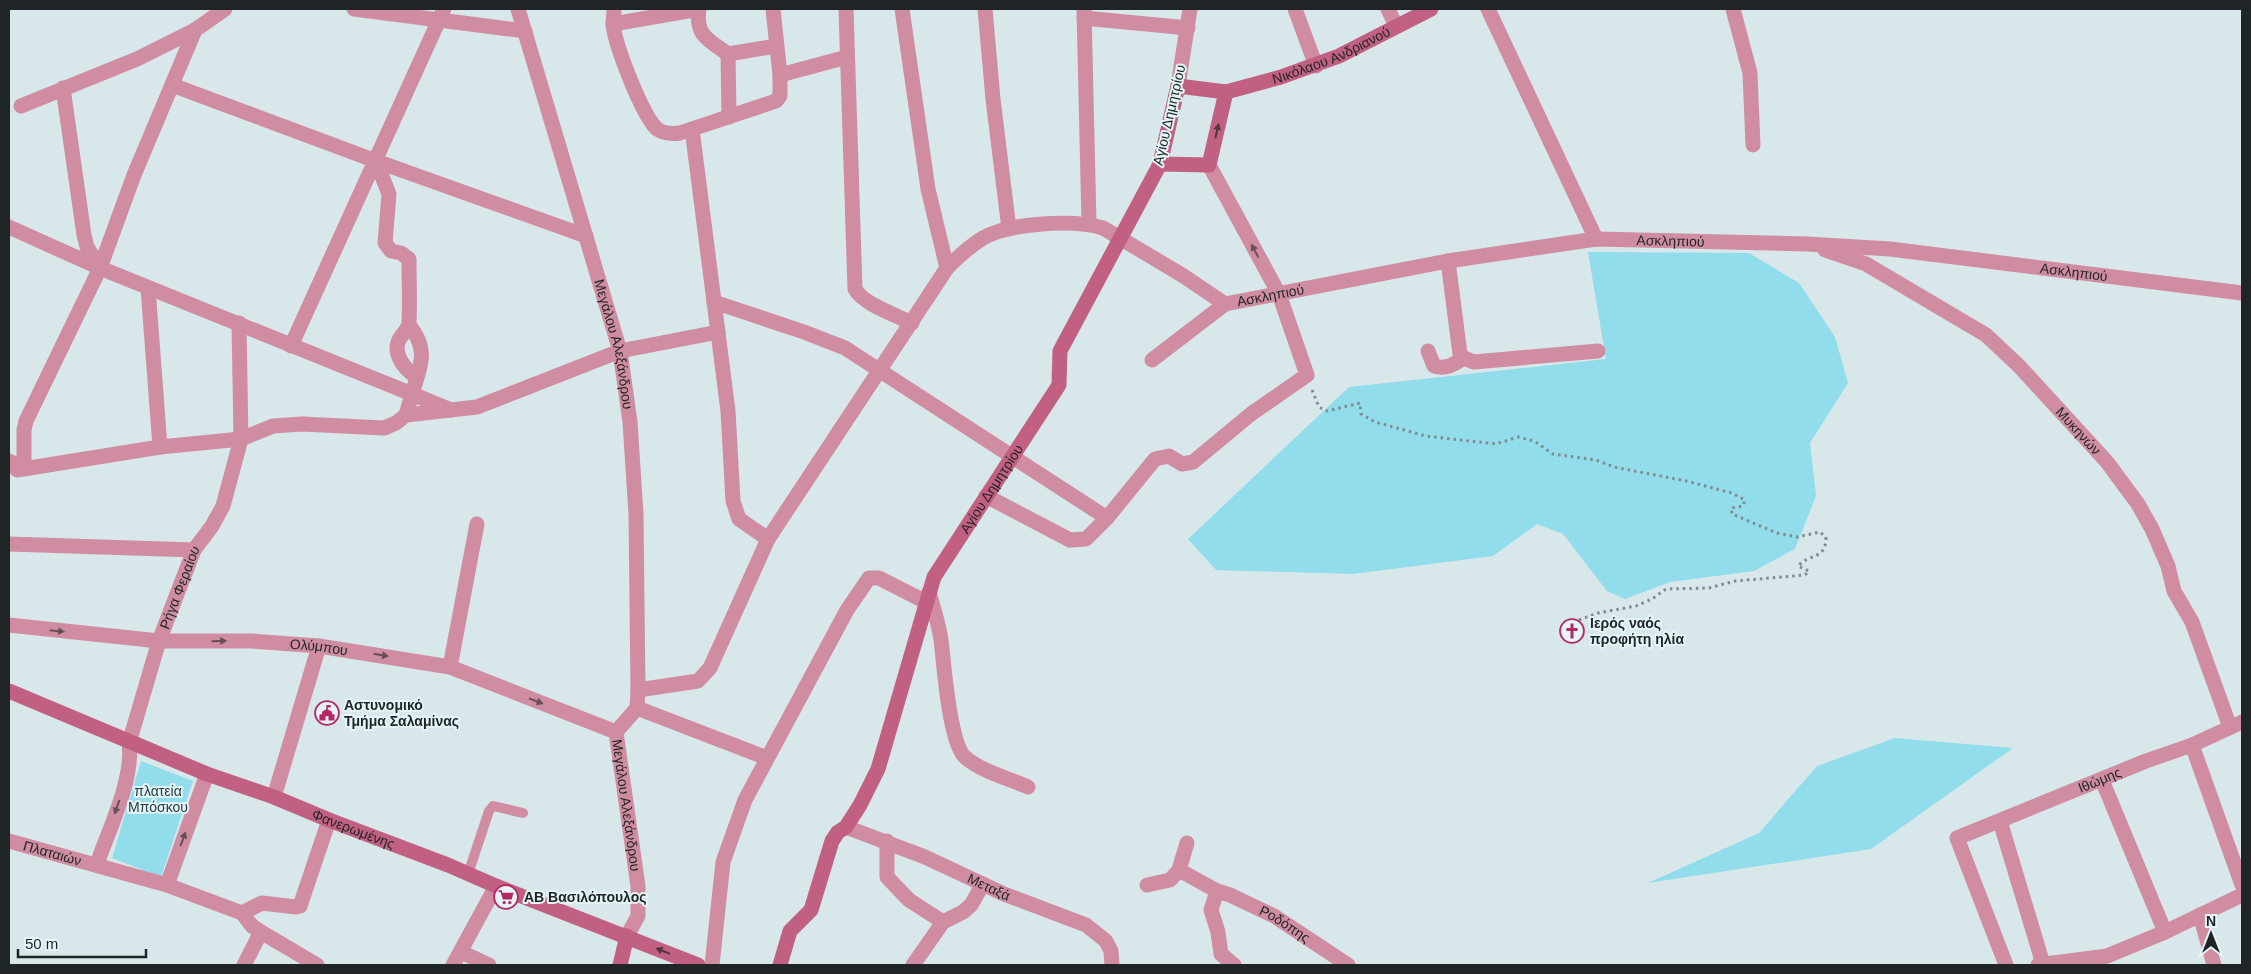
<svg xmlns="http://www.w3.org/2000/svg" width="2251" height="974" font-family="Helvetica,sans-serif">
	<rect width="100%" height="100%" fill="#d8e7ea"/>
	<g fill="#91ddeb">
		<polygon points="1588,252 1749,253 1799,283 1835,337 1848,383 1810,443 1816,496 1795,549 1754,571 1670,582 1625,599 1607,591 1563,534 1537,524 1493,556 1353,574 1216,570 1188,539 1349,387 1606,359"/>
		<polygon points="1895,738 2013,748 1871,849 1648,883 1759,833 1817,766"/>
		<polygon points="141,761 193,781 161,877 112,858"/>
	</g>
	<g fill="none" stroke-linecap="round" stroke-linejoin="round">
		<path stroke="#818b8d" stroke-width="3" stroke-dasharray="2.5 4" stroke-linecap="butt" d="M 1312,390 L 1319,407 L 1327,411 L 1360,403 L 1361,414 L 1375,422 L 1426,436 L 1496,444 L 1518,437 L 1534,441 L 1553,454 L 1596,460 L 1614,467 L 1686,481 L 1732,493 L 1745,500 L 1743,506 L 1731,508 L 1732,514 L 1777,533 L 1797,537 L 1820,532 L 1826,537 C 1826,560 1810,553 1798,566 L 1809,571 L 1805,575 L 1735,581 L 1709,588 L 1666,589 L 1652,599 L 1636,606 L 1598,613 L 1579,620"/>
		<polyline stroke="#d08da2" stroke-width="10" points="468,874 489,811 493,806 523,813"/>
		<g stroke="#d08da2" stroke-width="15">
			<polyline points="354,9 525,31"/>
			<path id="s1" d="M 518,9 L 620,351 L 630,422 L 636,514 L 638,690 L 637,708 L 616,732"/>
			<path d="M 614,9 C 614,14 613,19 613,24 C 615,45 642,115 657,129 C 664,134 672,134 680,133 L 776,101 L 780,96 L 780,75 L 773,9"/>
			<path d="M 699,9 C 695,36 709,40 728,54 L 776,46"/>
			<path d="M 846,9 L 855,289 C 863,304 896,315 912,323"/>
			<polyline points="902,9 928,189 947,268"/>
			<polyline points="985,9 993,99 1009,229"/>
			<polyline points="1084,9 1089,224"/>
			<polyline points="1295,9 1316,66"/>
			<polyline points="1388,9 1396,26"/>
			<polyline points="1488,9 1596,239"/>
			<polyline points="1733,9 1750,73 1753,145"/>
			<polyline points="1084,18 1188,28"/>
			<polyline points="613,24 699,9"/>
			<polyline points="728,54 729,117"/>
			<polyline points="780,75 847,57"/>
			<polyline points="172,85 376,161 586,236"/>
			<polyline points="1178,86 1190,9"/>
			<polyline points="63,88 84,235 87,247 100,268"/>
			<polyline points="21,106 137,59 195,30"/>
			<polyline points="692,129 728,411 733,501 739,519 768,539"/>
			<path d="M 376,161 L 389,194 L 385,243 L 391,251 L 401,253 L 409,259 C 409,280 410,301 409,322 C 409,329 403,333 400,338 C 391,353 405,370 417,377"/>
			<polyline points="9,227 100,268 412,394 406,415 477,407 620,351 718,332"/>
			<path id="s2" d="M 1825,250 L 1866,264 L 1986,335 L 2019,366 L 2107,462 L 2138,504 L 2152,529 L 2168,566 L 2174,591 L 2192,622 L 2230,727"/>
			<polyline points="1448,261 1460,354 1464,358 1474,362 1598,351"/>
			<polyline points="148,288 160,447"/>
			<polyline points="714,302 804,332 845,348 1107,518"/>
			<path d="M 409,325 C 430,351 420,366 412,394 L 451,410"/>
			<polyline points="291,346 444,9"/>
			<path d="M 1428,351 L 1434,366 C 1446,370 1454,364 1464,358"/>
			<polyline points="1152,360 1225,304"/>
			<polyline points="9,461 24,468 24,430 26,421 100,268 134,175 195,30 225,9"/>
			<polyline points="17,470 160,447 241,439 273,426 302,424 384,428 396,423 406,415"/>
			<polyline points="986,496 1070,540 1086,539 1107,518 1155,459 1169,456 1182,464 1193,462 1251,414 1307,375 1279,294 1209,165"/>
			<polyline points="9,544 194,550"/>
			<path d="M 929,592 C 933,607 939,624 941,640 C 944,663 949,745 966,758 C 983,772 1008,778 1028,787"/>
			<path id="s3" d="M 9,625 L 159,641 L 252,641 L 319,646 L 450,667 L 616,732"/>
			<polyline points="450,667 477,524"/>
			<path id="s4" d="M 638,690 L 698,681 L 710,668 L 768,539 L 947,268 C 958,257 970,246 983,238 C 1009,223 1074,219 1103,228 L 1182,275 L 1225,304 L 1448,261 L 1596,239 L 1807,244 L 1890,249 L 2242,293"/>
			<polyline points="637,708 767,758"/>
			<path id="s5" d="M 616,732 L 638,886 L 638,916 L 627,936"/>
			<polyline points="2192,745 2242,885"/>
			<polyline points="2102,780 2165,932"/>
			<polyline points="274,797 319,646"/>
			<polyline points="2000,821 2043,964"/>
			<path id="s6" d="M 846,827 L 925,857 L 1004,894 L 1086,925 L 1106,941 L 1111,951 L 1112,965"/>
			<path id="s7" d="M 9,841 L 167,885 L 242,913 L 252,926 L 261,932"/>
			<polyline points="887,841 887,877 909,900 943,922"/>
			<path id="s8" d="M 97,864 C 109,829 134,779 129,743 L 159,641 L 194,550 L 212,526 L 223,506 L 241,439 L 239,323"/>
			<polyline points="1179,870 1187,843"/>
			<polyline points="167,885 207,774"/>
			<path id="s9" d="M 1147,885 L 1170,880 L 1179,870 L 1217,891 L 1230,895 L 1274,916 L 1348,965"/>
			<polyline points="1217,891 1211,910 1218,932 1221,954 1234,965"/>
			<polyline points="242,913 262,903 296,907 300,906 329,820"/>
			<polyline points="2200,915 2214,965"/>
			<polyline points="461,952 489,965"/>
			<polyline points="244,965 261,932 317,965"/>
			<polyline points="453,965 496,886"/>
			<polyline points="712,965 723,862 745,800 847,610 869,578 879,578 926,602"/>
			<polyline points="913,965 943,922 963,912 971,905 983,884"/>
			<path id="s10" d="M 2006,965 L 1957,838 L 2146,761 L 2192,745 L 2242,722"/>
			<polyline points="2038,965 2107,956 2165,932 2242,895"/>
		</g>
		<g stroke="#c16082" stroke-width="15">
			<polyline points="1160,164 1209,165 1226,92"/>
			<path id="s11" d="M 9,691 L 207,774 L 274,797 L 329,820 L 448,865 L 496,886 L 698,965"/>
			<polyline points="620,965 627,936"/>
			<path id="s12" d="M 780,965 L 790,931 L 811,910 L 832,841 L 838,832 L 846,827 L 860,805 L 878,769 L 934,577 L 1059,385 L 1060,351 L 1160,164 L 1178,86 L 1226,92 L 1281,77 L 1339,56 L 1431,9"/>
		</g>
	</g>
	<defs><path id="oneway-solid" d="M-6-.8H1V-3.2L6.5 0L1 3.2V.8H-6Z" transform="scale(1.25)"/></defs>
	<g fill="#503742">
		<use href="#oneway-solid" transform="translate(1217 131) rotate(-77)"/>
		<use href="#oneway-solid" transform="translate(663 951) rotate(-158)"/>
	</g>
	<g fill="#664f58">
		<use href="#oneway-solid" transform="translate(1255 251) rotate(-118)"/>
		<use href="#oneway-solid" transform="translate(57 631) rotate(6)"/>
		<use href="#oneway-solid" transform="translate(219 641) rotate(-1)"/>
		<use href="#oneway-solid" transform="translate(381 655) rotate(9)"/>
		<use href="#oneway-solid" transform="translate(536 701) rotate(21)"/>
		<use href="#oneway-solid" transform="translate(117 807) rotate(109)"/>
		<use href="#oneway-solid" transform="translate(183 839) rotate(-70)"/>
	</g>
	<defs>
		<g id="church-ring" transform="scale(1.25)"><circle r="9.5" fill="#e5f4f7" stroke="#b32865" stroke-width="1.5"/><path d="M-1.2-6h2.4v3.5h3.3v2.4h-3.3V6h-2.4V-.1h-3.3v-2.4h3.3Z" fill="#b32865"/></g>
		<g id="civic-ring" transform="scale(1.25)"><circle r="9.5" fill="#e5f4f7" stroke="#b32865" stroke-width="1.5"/><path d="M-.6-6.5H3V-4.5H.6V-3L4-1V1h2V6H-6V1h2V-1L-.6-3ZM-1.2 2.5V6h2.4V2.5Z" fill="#b32865"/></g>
		<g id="supermarket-ring" transform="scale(1.25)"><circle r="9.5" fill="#e5f4f7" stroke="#b32865" stroke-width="1.5"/><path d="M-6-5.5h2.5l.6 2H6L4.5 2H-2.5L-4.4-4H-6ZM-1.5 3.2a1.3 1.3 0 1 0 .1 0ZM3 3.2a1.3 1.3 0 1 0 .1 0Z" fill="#b32865"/></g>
	</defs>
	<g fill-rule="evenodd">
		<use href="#church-ring" x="1572" y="631"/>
		<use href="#civic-ring" x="327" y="713"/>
		<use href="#supermarket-ring" x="506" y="897"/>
	</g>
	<g text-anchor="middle" stroke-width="4" stroke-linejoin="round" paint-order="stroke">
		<g font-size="14" fill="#1f2526" stroke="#e5f4f7">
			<text dy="5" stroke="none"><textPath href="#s12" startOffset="1139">Νικόλαου Ανδριανού</textPath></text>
			<text transform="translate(1169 115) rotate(-77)" y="5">Αγίου Δημητρίου</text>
			<text dy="5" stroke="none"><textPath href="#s4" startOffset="1309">Ασκληπιού</textPath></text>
			<text dy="5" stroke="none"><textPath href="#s4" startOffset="1714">Ασκληπιού</textPath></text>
			<text dy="5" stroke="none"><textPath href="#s4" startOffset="904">Ασκληπιού</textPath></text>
			<text dy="5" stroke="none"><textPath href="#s1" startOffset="349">Μεγάλου Αλεξάνδρου</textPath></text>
			<text dy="5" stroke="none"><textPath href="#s2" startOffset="316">Μυκηνών</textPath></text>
			<text dy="5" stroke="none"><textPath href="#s12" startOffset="529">Αγίου Δημητρίου</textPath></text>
			<text dy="5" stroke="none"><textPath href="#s8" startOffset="290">Ρήγα Φεραίου</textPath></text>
			<text dy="5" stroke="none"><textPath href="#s3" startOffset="311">Ολύμπου</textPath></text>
			<text dy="5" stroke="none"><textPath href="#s10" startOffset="290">Ιθώμης</textPath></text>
			<text dy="5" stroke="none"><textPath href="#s5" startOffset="74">Μεγάλου Αλεξάνδρου</textPath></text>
			<text dy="5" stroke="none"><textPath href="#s11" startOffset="371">Φανερωμένης</textPath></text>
			<text dy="5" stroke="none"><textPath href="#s7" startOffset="45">Πλαταιών</textPath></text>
			<text dy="5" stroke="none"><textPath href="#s6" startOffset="155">Μεταξά</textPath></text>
			<text dy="5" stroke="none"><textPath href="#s9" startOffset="156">Ροδόπης</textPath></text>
		</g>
		<g font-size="14" font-weight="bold" fill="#1f2526" stroke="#e5f4f7" text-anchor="start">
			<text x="1590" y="628">Ιερός ναός<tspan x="1590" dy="16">προφήτη ηλία</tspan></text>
			<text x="344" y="710">Αστυνομικό<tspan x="344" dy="16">Τμήμα Σαλαμίνας</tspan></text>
			<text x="524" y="902">ΑΒ Βασιλόπουλος</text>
		</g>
		<g font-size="14" fill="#233c40" stroke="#e5f4f7">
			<text x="158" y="796">πλατεία<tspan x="158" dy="16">Μπόσκου</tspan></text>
		</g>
	</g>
	<rect width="2251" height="974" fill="none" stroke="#1f2526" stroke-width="20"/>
	<g transform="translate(2211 934)" stroke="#e5f4f7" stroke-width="4" paint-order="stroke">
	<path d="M0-4L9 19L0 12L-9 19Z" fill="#1f2526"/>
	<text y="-8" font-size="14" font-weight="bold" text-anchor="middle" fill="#1f2526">N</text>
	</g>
	<path d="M18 949v8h128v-8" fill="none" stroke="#1f2526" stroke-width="2.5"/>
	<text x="25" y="949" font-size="15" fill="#1f2526" stroke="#e5f4f7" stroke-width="4" paint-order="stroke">50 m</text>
</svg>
